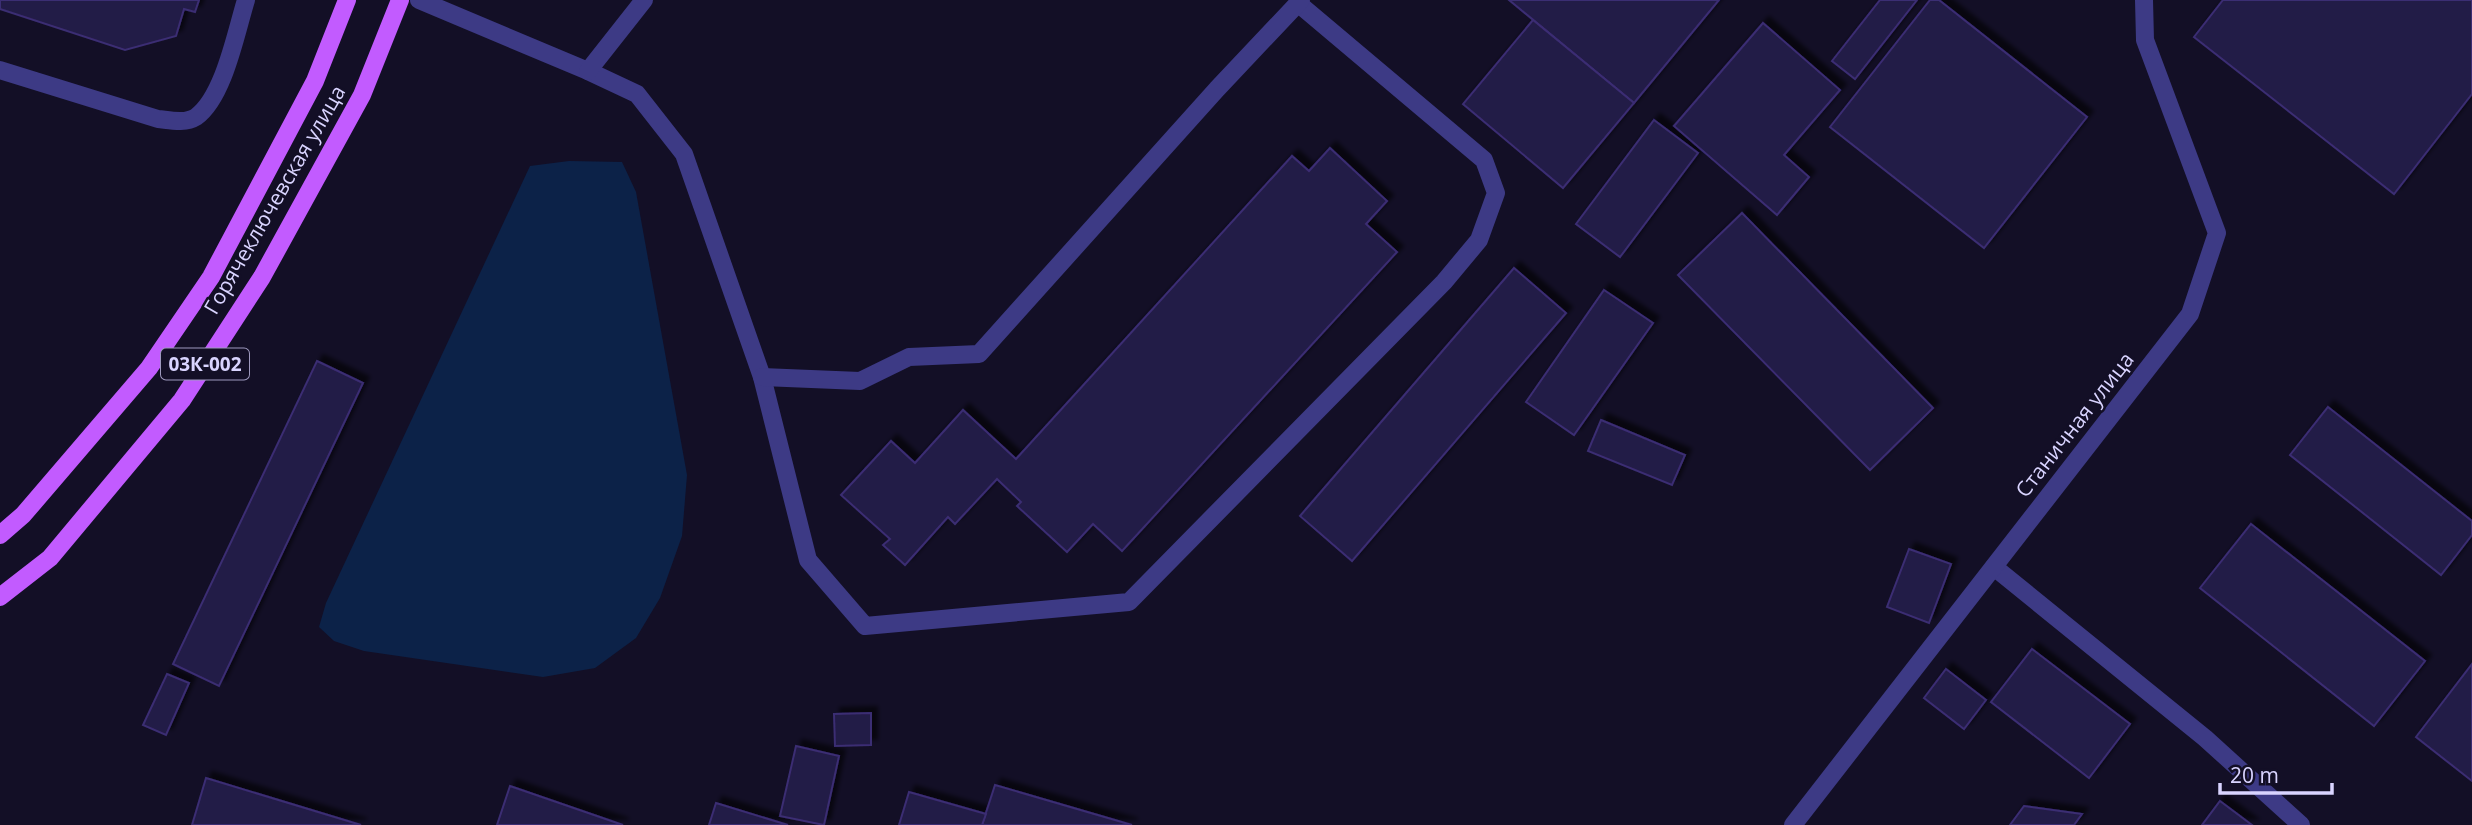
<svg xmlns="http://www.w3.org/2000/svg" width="2472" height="825" font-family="'Open Sans',sans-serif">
	<defs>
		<filter id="shadow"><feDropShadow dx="6" dy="-6" stdDeviation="2" flood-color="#0009"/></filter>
	</defs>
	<rect width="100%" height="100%" fill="#130f26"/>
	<polygon fill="#0c2248" points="569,161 622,162 636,192 687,475 682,536 660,598 636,638 595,668 543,677 364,651 334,641 319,627 326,603 530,166"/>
	<g fill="#241b47" stroke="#3b2d73" stroke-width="2" filter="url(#shadow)">
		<polygon points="0,0 199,0 195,12 184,9 176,36 125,50 0,9"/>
		<polygon points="1509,0 1719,0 1634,103"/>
		<polygon points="1880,0 1917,0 1855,79 1832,61"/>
		<polygon points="1930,0 1939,0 2087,117 1984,248 1830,127"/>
		<polygon points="2223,0 2472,0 2472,94 2394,194 2194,37"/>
		<polygon points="1533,20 1634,103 1563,188 1463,104"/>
		<polygon points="1763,23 1840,90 1784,155 1809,177 1777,215 1674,126"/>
		<polygon points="1654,120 1698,153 1620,257 1576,224"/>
		<polygon points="1330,148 1387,201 1366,224 1397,252 1122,551 1093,524 1067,552 1017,506 1021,502 997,479 955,524 948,517 905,565 883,545 890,539 841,495 891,441 915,463 963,410 1016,459 1292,156 1309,171"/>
		<polygon points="1742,213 1933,408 1870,470 1678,275"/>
		<polygon points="1514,268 1566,313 1352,561 1300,516"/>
		<polygon points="1604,290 1653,323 1574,435 1526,402"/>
		<polygon points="317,361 363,383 219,686 173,664"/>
		<polygon points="2328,407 2472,521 2472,535 2441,575 2290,455"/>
		<polygon points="1601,420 1685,455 1672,485 1588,451"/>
		<polygon points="2251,524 2425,661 2374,726 2200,588"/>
		<polygon points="1909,549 1951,564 1929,623 1887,607"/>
		<polygon points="2032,649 2130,724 2089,778 1991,702"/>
		<polygon points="2472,664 2472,781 2416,737"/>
		<polygon points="1946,669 1986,700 1964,729 1924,698"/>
		<polygon points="167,674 189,683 166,735 143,725"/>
		<polygon points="871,713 871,745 835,746 834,714"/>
		<polygon points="796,746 839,756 824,825 780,816"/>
		<polygon points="206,778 361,825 192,825"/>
		<polygon points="995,785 1132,825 982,825"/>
		<polygon points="510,786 623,825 497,825"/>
		<polygon points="909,792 986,814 982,825 899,825"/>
		<polygon points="2220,801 2252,825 2202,825"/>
		<polygon points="716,803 788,825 709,825"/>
		<polygon points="2024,806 2082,814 2074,825 2010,825"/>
	</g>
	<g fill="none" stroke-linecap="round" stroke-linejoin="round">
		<g stroke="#3d3a85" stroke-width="18">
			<polyline points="419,0 588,71 637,94 684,154 762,377 808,560 865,626 1129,602 1444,282 1479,240 1496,193 1484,160 1299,4"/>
			<path d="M 0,70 L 158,119 C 169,120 185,124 196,117 C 224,97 236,32 246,0"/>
			<polyline points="588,71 644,0"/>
			<polyline points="762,377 860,381 909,357 979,354 1217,89 1301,0"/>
			<polyline points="1994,567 2205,738 2301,825"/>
		</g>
		<polyline stroke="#3d3a85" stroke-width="18" points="1793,825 2190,314 2217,233 2145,40 2144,0"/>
		<g stroke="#c25bff" stroke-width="18">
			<polyline points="0,535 23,515 149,368 211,277 315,81 347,0"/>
			<polyline points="0,597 50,558 182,400 262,277 362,95 400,0"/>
		</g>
	</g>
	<g text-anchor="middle" stroke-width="5" stroke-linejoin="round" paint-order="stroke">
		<rect fill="#130f26" stroke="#9e99be" stroke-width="2" x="161" y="348.5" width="88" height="31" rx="5"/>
		<g font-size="19" font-weight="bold" fill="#d9d4ff">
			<text x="205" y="371">03К-002</text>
		</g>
		<g font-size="21" fill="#d9d4ff" stroke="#130f26">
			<text transform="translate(275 200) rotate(-60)" y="7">Горячеключевская улица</text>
			<text transform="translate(2075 425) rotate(-52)" y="7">Станичная улица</text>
		</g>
	</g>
	<path d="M2220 783v10h112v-10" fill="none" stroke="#d9d4ff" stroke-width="3.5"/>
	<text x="2230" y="783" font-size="21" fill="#d9d4ff" stroke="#130f26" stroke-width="5" paint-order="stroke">20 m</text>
</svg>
